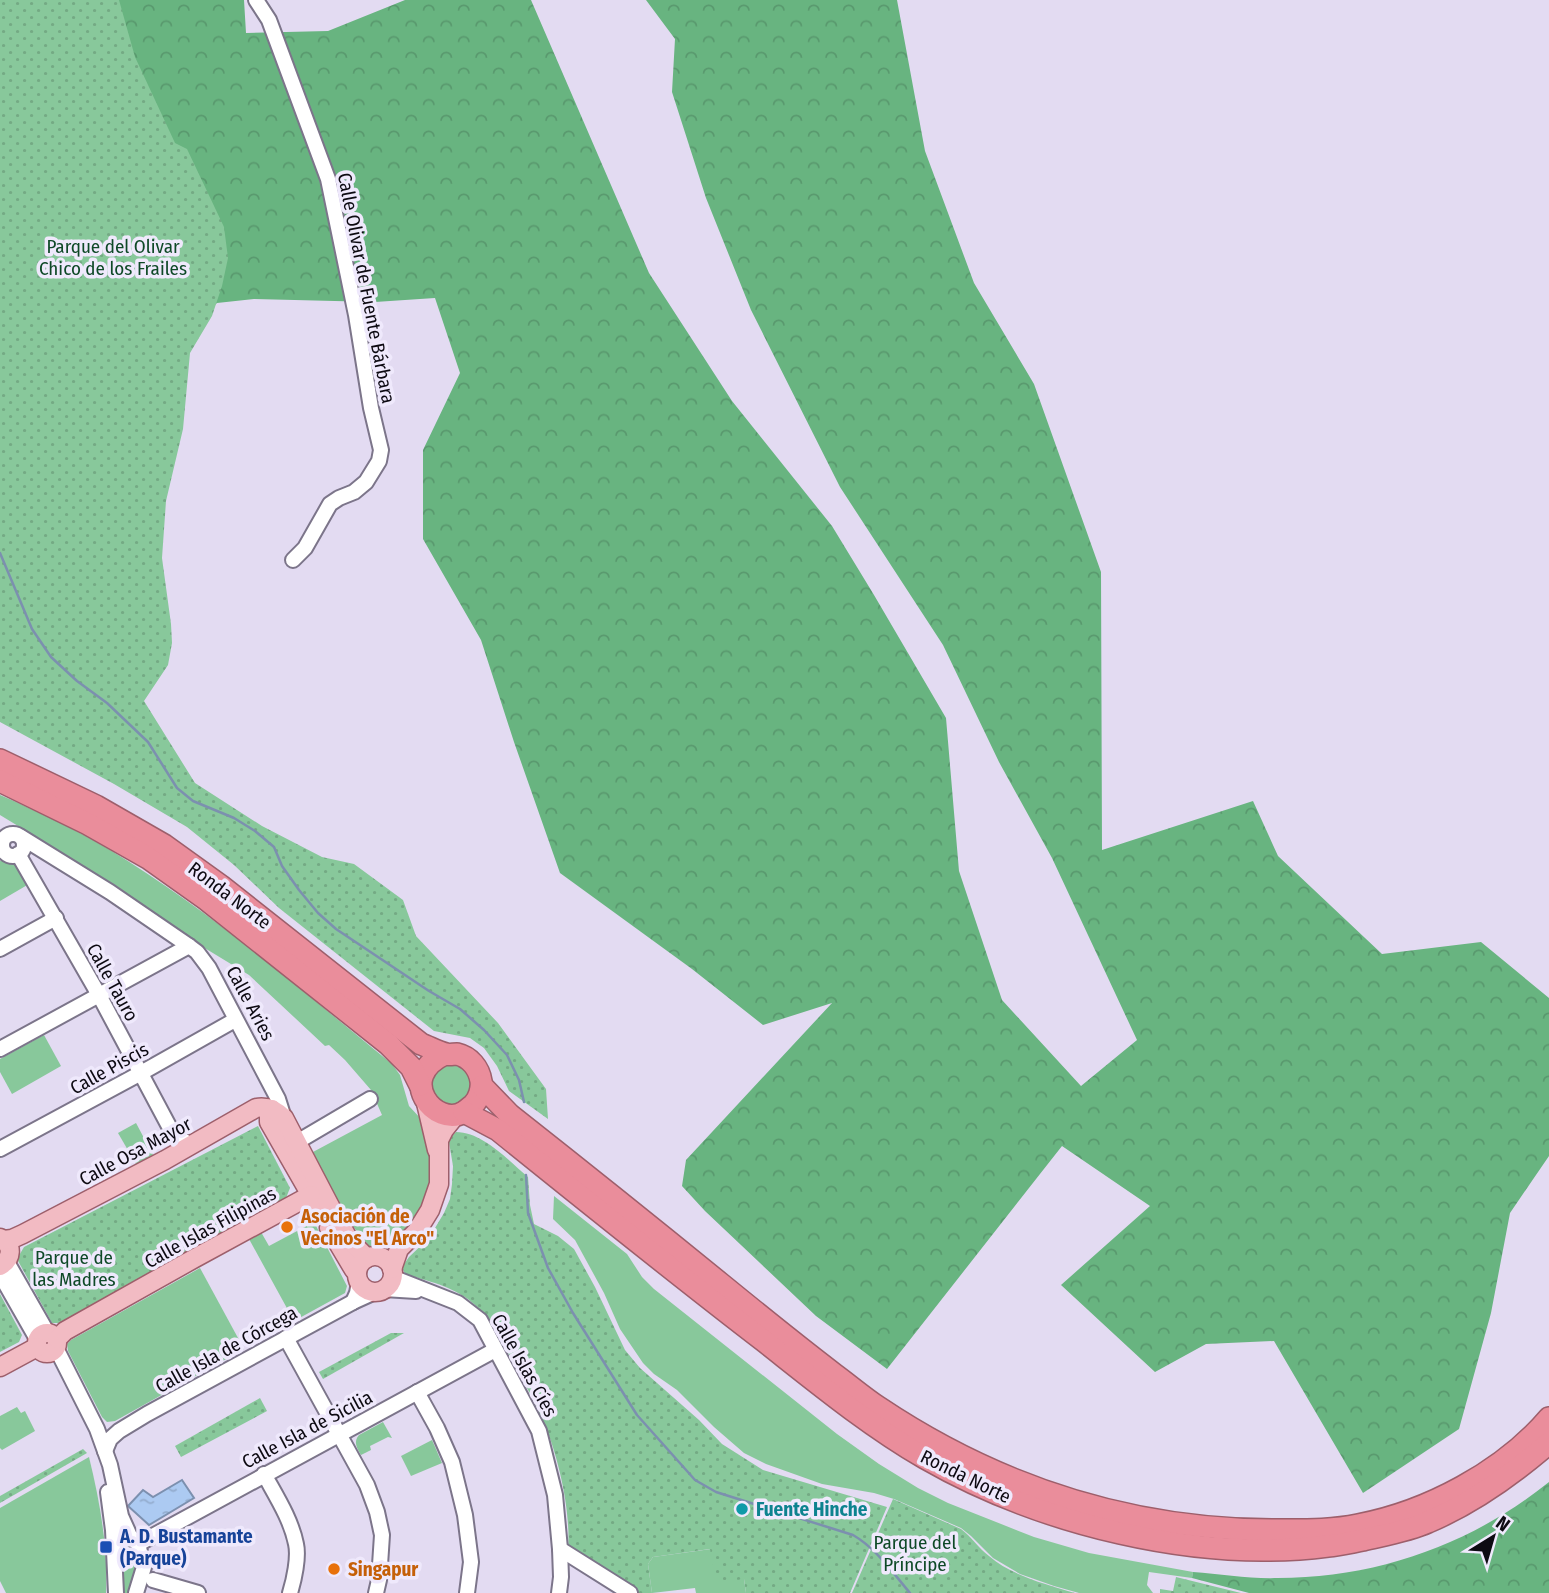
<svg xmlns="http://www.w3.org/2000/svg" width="1549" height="1593" font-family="'Fira Sans Condensed',sans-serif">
	<defs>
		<pattern id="forest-crowns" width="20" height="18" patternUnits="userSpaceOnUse" patternTransform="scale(1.75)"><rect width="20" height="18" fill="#68b480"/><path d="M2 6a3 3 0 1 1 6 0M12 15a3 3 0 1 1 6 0" fill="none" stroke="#59996e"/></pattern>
		<pattern id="park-dots" width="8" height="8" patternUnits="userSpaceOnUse" patternTransform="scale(1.75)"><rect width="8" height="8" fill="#88c89b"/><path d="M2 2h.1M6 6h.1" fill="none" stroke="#74aa84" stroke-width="1.8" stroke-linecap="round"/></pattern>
		<pattern id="water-ripples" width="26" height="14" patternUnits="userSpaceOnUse" patternTransform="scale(1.75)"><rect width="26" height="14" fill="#accaf2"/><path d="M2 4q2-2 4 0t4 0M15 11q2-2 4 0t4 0" fill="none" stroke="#93acce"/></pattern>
	</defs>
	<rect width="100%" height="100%" fill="#e3dbf2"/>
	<g fill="#88c89b">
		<path d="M 0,795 C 37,811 75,829 110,850 C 211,911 301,990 392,1064 L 400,1075 L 409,1106 L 422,1120 L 430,1158 L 431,1184 L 417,1218 L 397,1239 L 384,1248 L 370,1247 L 355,1229 L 340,1208 L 313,1152 L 382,1115 L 371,1090 L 345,1060 L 329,1045 L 325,1046 L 249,975 L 203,947 L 115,885 L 0,815 Z"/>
		<polygon points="8,858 13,859 29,884 0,901 0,861"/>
		<polygon points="44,1035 61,1066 12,1094 0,1072 0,1059"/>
		<circle cx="451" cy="1085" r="20"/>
		<polygon points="136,1123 153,1155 136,1164 118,1133"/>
		<polygon points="554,1196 627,1254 642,1277 654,1289 837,1434 879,1464 918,1488 948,1503 1034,1537 1089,1553 1193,1572 1192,1578 1149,1572 1147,1585 1153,1593 1079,1593 1054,1586 1020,1574 993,1558 971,1536 961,1528 894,1499 874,1493 822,1484 766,1464 744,1453 714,1427 677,1390 654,1374 643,1363 620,1329 604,1293 575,1240 553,1219"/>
		<polygon points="314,1222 347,1286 345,1293 294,1321 249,1239 261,1232 269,1246"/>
		<polygon points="200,1268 244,1349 115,1421 107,1422 102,1417 68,1351 67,1344 71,1340"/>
		<polygon points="17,1407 21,1413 25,1411 35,1431 2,1450 0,1448 0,1416"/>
		<path d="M 383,1422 L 392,1438 L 388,1437 L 370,1446 L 371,1450 L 361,1455 C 357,1448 353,1442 359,1435 Z"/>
		<polygon points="432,1440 442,1463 411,1476 401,1456"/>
		<path d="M 89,1457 C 100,1502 108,1547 106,1593 L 6,1593 L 0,1581 L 0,1508 Z"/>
		<path d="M 118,1534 C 138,1546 141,1574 129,1593 L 120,1593 Z"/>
		<polygon points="711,1549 744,1579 746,1593 696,1593 695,1588 652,1593 648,1564 653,1557"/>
	</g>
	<g fill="url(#forest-crowns)">
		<polygon points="47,0 244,0 246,33 328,31 405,0 531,0 649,273 732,401 832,526 874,595 946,718 959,871 1002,1000 1081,1086 1137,1040 1052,858 999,762 943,645 840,487 751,310 706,198 672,92 675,39 646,0 897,0 925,151 974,283 1034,384 1101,572 1102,850 1253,801 1278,856 1382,954 1481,942 1549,998 1549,1156 1510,1213 1491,1313 1459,1429 1363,1493 1274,1341 1206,1344 1155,1372 1061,1285 1150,1206 1062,1146 887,1369 816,1316 705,1211 682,1186 686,1160 832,1003 763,1025 692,969 560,873 514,742 481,640 423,539 423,450 460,373 435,298 375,302 254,299 217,303 159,357 0,143"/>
		<path d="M 1549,1482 L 1549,1593 L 1249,1593 L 1192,1578 L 1193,1572 C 1221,1574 1250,1579 1278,1578 C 1377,1578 1472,1544 1549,1482 Z"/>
	</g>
	<g fill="url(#park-dots)">
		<polygon points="0,0 119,0 135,57 175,143 187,149 224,227 228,258 222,286 212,316 190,353 183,429 166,501 162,558 171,624 172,643 168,665 144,701 195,783 262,826 322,857 354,864 403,900 416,936 498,1023 546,1089 548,1119 509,1091 497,1066 484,1048 470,1038 434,1031 279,908 234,865 187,827 114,784 0,722"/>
		<polygon points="258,1126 290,1188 286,1198 61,1323 52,1323 17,1259 24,1247"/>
		<path d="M 456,1132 C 483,1132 509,1161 528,1177 L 530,1205 L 534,1224 L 558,1236 L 574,1249 L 595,1287 L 625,1350 L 640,1368 L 699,1420 L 722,1444 L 763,1470 L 887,1507 L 850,1593 L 746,1593 L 744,1579 L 716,1583 L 710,1549 L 653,1557 L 648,1564 L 652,1593 L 637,1593 L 568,1550 C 571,1511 559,1460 545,1425 C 535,1402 523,1380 511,1358 C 500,1340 491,1320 475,1305 C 457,1288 432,1282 408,1275 L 404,1272 L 402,1267 L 409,1257 L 429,1238 L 444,1213 L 450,1199 L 452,1184 L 453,1166 L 449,1142 L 453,1135 Z"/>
		<polygon points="0,1294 22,1335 19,1342 0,1352"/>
		<polygon points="391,1333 404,1333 323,1379 319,1372"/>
		<polygon points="260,1398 267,1411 181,1457 175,1446"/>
		<polygon points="83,1449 87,1453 0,1503 0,1496"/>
		<path d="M 893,1499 L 961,1529 C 972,1537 978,1548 989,1556 C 1012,1576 1046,1584 1075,1593 L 852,1593 Z"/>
		<polygon points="1176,1577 1241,1593 1160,1593 1160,1589 1173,1591"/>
	</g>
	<polygon fill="url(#water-ripples)" stroke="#7c90af" stroke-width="2" points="182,1480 194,1498 149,1525 128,1506 143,1490 153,1497"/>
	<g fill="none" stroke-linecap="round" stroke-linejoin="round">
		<g stroke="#7c90af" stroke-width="2.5">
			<polyline points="0,553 32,629 51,657 77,681 107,703 148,742 177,788 193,801 234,818 255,831 274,847 282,866 299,890 318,913 336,929 429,991 460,1009 484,1030 507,1055 519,1080 524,1102"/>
			<path d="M 526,1175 L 528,1213 L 548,1268 L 573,1313 L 637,1415 L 695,1480 L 716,1492 L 853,1535 C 877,1549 892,1572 910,1593"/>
		</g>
		<g stroke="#7c758a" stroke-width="18">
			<g id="minor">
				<polyline points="256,0 269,20 328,179 356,315 371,408 381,450 379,461 366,482 354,492 339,498 330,504 305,548 293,560"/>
				<circle cx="13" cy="845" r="11"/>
				<polyline points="21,837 110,892 189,946 197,952 209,968 278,1099 284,1118"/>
				<polyline points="18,854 99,995 171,1130 181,1139 191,1145"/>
				<polyline points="0,949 56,918"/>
				<polyline points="0,1049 189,946"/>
				<polyline points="297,1142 370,1099"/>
				<polyline points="0,1149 141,1073 235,1020"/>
				<polyline points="7,1262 47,1332"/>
				<polyline points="0,1274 37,1339"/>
				<polyline points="392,1277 458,1303 480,1320 539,1431 555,1495 560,1549 561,1577 559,1593"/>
				<polyline points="384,1289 416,1291"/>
				<polyline points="353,1302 357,1293 359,1282"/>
				<polyline points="286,1338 367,1485 377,1512 382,1535 379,1580 376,1593"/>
				<polyline points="56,1348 97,1429 110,1465 121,1516 130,1536 138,1544 144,1567 136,1593"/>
				<polyline points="417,1392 437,1428 452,1462 465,1515 471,1562 467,1593"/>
				<polyline points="105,1451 110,1439 119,1431 147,1414 353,1302 375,1292"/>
				<path d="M 264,1474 C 276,1496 291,1519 296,1544 C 299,1557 294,1580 290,1593"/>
				<polyline points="108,1492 113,1530 116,1593"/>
				<polyline points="138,1544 495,1350"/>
				<polyline points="560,1549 630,1593"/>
				<polyline points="153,1580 198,1593"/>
			</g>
		</g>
		<g stroke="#9d5f6b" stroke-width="21">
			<g id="major">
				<polyline points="426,1103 437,1150"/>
				<polyline points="272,1109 269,1114 269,1122 316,1204"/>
				<polyline points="329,1228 354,1270 357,1272"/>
				<path d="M 0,1238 C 14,1245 12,1259 0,1266"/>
				<path d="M 4,1240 L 12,1239 L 23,1234 L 165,1160 L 256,1108 C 267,1106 276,1110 284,1118 L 331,1208 L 349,1240 L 367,1258"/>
				<circle cx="375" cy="1274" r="18"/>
				<polyline points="392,1269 399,1249 417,1231 430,1210 439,1184 439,1140 444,1130 456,1115"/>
				<circle cx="47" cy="1343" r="10"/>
				<polyline points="57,1339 65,1331 195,1258 311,1195"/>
				<polyline points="0,1367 37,1347"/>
			</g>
		</g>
		<g stroke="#9d5f6b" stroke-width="24">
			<g id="highway">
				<path d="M 0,760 L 96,806 L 164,845 L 221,886 L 421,1044 C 429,1047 438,1052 446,1054 C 450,1055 453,1054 457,1054 C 470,1057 479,1068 481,1081 C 482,1089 479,1099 473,1105 C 470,1107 467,1110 464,1112 C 436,1129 394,1078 445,1054"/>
				<polyline points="0,781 88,824 148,858 207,900 388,1044 411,1067 420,1085"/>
				<path d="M 482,1086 L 510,1115 C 581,1171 651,1227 721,1284 C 759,1315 796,1345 834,1374 C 849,1385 863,1397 878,1407 C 1002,1490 1136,1532 1286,1530 C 1310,1530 1334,1530 1358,1525 C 1427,1512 1503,1472 1549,1418"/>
				<path d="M 464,1112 L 498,1130 C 586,1201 674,1272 764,1341 C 816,1382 868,1425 925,1458 C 1040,1524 1196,1563 1328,1546 C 1340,1545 1352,1542 1363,1540 C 1384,1535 1408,1531 1428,1522 C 1473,1503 1512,1475 1549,1443"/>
			</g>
		</g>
		<use href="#minor" stroke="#fff" stroke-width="14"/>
		<use href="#major" stroke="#f2bbc3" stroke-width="18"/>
		<use href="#highway" stroke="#ea8d9b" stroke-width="21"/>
	</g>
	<g fill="#e8710a" stroke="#efe9fc" stroke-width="2.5">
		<circle cx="287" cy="1227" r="7"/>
		<circle cx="334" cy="1569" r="7"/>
	</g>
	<circle fill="#0f9aa8" stroke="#efe9fc" stroke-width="2.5" cx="742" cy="1509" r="7"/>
	<rect fill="#1a4fb4" stroke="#efe9fc" stroke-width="2.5" x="99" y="1540" width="14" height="14" rx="3.5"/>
	<g text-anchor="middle" stroke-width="7" stroke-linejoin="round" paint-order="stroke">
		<g font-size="19" fill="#0e4927" stroke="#efe9fc">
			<text x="113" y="253">Parque del Olivar<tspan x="113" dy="22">Chico de los Frailes</tspan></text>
			<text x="74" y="1264">Parque de<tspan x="74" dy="22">las Madres</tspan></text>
			<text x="915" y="1549">Parque del<tspan x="915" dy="22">Príncipe</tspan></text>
		</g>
		<g font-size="19" fill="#0d0a12" stroke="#efe9fc">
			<text transform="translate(367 288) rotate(79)" y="7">Calle Olivar de Fuente Bárbara</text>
			<text transform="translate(230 895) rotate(37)" y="7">Ronda Norte</text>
			<text transform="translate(113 982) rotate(61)" y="7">Calle Tauro</text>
			<text transform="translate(251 1003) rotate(62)" y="7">Calle Aries</text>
			<text transform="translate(109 1068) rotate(-29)" y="7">Calle Piscis</text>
			<text transform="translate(135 1151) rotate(-28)" y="7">Calle Osa Mayor</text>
			<text transform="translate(210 1227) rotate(-29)" y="7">Calle Islas Filipinas</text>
			<text transform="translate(226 1349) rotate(-29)" y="7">Calle Isla de Córcega</text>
			<text transform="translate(525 1365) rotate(61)" y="7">Calle Islas Cíes</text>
			<text transform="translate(307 1429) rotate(-28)" y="7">Calle Isla de Sicilia</text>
			<text transform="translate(966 1476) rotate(26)" y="7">Ronda Norte</text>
		</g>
		<g font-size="19" font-weight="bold" fill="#c56008" stroke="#efe9fc" text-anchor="start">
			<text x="301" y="1223">Asociación de<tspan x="301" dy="22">Vecinos "El Arco"</tspan></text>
			<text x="348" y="1576">Singapur</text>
		</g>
		<g font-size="19" font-weight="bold" fill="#0d838f" stroke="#efe9fc" text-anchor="start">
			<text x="756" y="1516">Fuente Hinche</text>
		</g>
		<g font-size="19" font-weight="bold" fill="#164399" stroke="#efe9fc" text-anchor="start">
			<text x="120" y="1543">A. D. Bustamante<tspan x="120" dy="22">(Parque)</tspan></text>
		</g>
	</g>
	<g transform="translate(1493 1537) rotate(37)" stroke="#efe9fc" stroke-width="5" paint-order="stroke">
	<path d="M0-5L12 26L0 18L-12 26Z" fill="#0d0a12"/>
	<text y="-10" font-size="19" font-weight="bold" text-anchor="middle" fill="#0d0a12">N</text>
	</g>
</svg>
